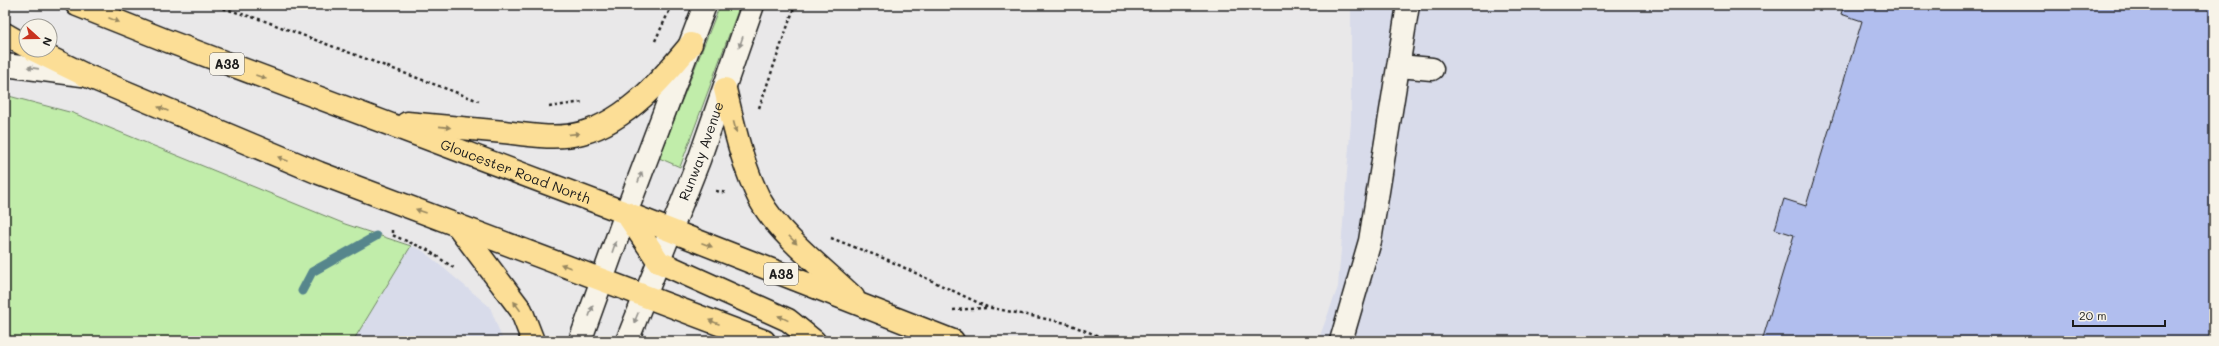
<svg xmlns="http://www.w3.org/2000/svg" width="2219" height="346" font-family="Mali,sans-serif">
	<rect width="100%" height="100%" fill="#e9e8e9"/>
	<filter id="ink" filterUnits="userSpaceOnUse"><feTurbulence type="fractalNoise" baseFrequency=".025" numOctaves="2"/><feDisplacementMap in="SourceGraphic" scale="8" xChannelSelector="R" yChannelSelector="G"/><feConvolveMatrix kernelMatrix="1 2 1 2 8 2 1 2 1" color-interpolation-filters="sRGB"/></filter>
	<g filter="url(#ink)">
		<g fill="#d8dbea">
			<polygon points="1351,5 2214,5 2214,341 1318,341 1338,287 1351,122"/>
			<polygon points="411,246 422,250 490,307 503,341 353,341"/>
		</g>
		<g fill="#c1edaa" stroke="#6e8463">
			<polygon points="720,5 740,5 680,167 659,158"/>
			<polygon points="5,95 73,113 345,224 411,246 353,341 5,341"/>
		</g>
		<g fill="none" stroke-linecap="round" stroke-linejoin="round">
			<polyline stroke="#56868c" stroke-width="9" points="302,291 312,272 376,236"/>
		</g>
		<polygon fill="#b1beee" stroke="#1c1c1c" points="1844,5 2214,5 2214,341 1762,341 1794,235 1775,229 1784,199 1806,206 1862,21 1841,14"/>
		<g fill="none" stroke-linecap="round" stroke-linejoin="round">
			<g stroke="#1c1c1c" stroke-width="25">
				<g id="minor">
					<polyline points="5,65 82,75"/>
					<polyline points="1399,66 1432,69"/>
					<polyline points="580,341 626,213 705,5"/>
					<path id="s1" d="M 627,341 L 699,160 L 753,5"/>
					<polyline points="1341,341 1370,241 1408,5"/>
				</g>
			</g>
			<g stroke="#1c1c1c" stroke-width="25">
				<g id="major">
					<path id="s2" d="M 77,5 L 165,40 L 626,213 L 953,341"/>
					<polyline points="5,34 26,46"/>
					<polyline points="34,50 85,75 319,173 764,341"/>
					<path d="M 725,89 C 734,126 742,165 760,200 C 780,236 823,268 853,297"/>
					<path d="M 407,123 C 439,126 471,129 504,132 C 528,135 558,140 582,133 C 628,120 662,79 691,44"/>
					<polyline points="626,213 659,262 788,320 814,341"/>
					<polyline points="457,225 521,310 533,341"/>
				</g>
			</g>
			<g stroke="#1c1c1c" stroke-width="2.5" stroke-dasharray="3 3" stroke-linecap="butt">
				<polyline points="212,5 262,20 479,101"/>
				<polyline points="655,41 672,5"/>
				<polyline points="549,107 583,102"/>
				<polyline points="759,108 795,5"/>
				<polyline points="716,191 727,193"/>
				<polyline points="392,230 392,235 426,249 454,268"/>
				<polyline points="831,238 888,260 987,307 1066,323 1111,341"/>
				<polyline points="953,310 986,308"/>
			</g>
			<use href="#minor" stroke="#f7f3e8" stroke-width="22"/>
			<use href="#major" stroke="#fcde96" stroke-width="22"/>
		</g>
		<defs><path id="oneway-solid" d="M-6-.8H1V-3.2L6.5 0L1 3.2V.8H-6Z"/></defs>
		<g fill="#97875f">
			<use href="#oneway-solid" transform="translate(114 20) rotate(22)"/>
			<use href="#oneway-solid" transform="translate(261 77) rotate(20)"/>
			<use href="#oneway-solid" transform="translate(163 109) rotate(-157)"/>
			<use href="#oneway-solid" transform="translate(445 127) rotate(6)"/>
			<use href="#oneway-solid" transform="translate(735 127) rotate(75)"/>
			<use href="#oneway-solid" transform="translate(574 134) rotate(-5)"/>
			<use href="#oneway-solid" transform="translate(283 159) rotate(-158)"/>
			<use href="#oneway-solid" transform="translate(421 211) rotate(-160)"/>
			<use href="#oneway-solid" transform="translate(793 240) rotate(46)"/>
			<use href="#oneway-solid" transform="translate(707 245) rotate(21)"/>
			<use href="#oneway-solid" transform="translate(566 266) rotate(-159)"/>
			<use href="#oneway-solid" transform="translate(517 306) rotate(-126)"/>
			<use href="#oneway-solid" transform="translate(783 318) rotate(-154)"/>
			<use href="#oneway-solid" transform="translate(714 322) rotate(-159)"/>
		</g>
		<g fill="#94928c">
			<use href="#oneway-solid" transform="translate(741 42) rotate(109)"/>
			<use href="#oneway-solid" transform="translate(33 68) rotate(-172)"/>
			<use href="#oneway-solid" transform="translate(640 177) rotate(-69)"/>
			<use href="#oneway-solid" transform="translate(614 247) rotate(-71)"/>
			<use href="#oneway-solid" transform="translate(591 311) rotate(-70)"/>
			<use href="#oneway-solid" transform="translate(636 318) rotate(112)"/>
		</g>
	</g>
	<g text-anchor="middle" stroke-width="3" stroke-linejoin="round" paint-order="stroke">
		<g fill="#f7f3e8" stroke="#5e5c59" stroke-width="1">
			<rect x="210" y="53" width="34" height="22" rx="3"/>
			<rect x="764" y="263" width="34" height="22" rx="3"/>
		</g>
		<g font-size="13" font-weight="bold" fill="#1c1c1c">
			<text x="227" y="69">A38</text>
			<text x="781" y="279">A38</text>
		</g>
		<g font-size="14" fill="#1c1c1c" stroke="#f7f3e8">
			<text dy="5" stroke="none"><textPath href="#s1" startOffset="204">Runway Avenue</textPath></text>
			<text dy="5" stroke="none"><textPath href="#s2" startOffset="469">Gloucester Road North</textPath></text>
		</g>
	</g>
	<rect width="2219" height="346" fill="none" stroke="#f7f3e8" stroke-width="20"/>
	<rect x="10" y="10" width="2199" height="326" fill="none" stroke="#1c1c1c" stroke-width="1.5" filter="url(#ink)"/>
	<g transform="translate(38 38) rotate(111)"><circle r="19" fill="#f7f3e8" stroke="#9f9d96"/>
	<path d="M0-3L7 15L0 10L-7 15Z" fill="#c8321e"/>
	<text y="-6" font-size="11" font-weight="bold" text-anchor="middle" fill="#1c1c1c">N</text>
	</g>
	<path d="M2073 320v6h92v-6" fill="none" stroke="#1c1c1c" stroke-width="2"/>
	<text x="2079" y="320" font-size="12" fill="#1c1c1c" stroke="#f7f3e8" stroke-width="3" paint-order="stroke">20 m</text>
</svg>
